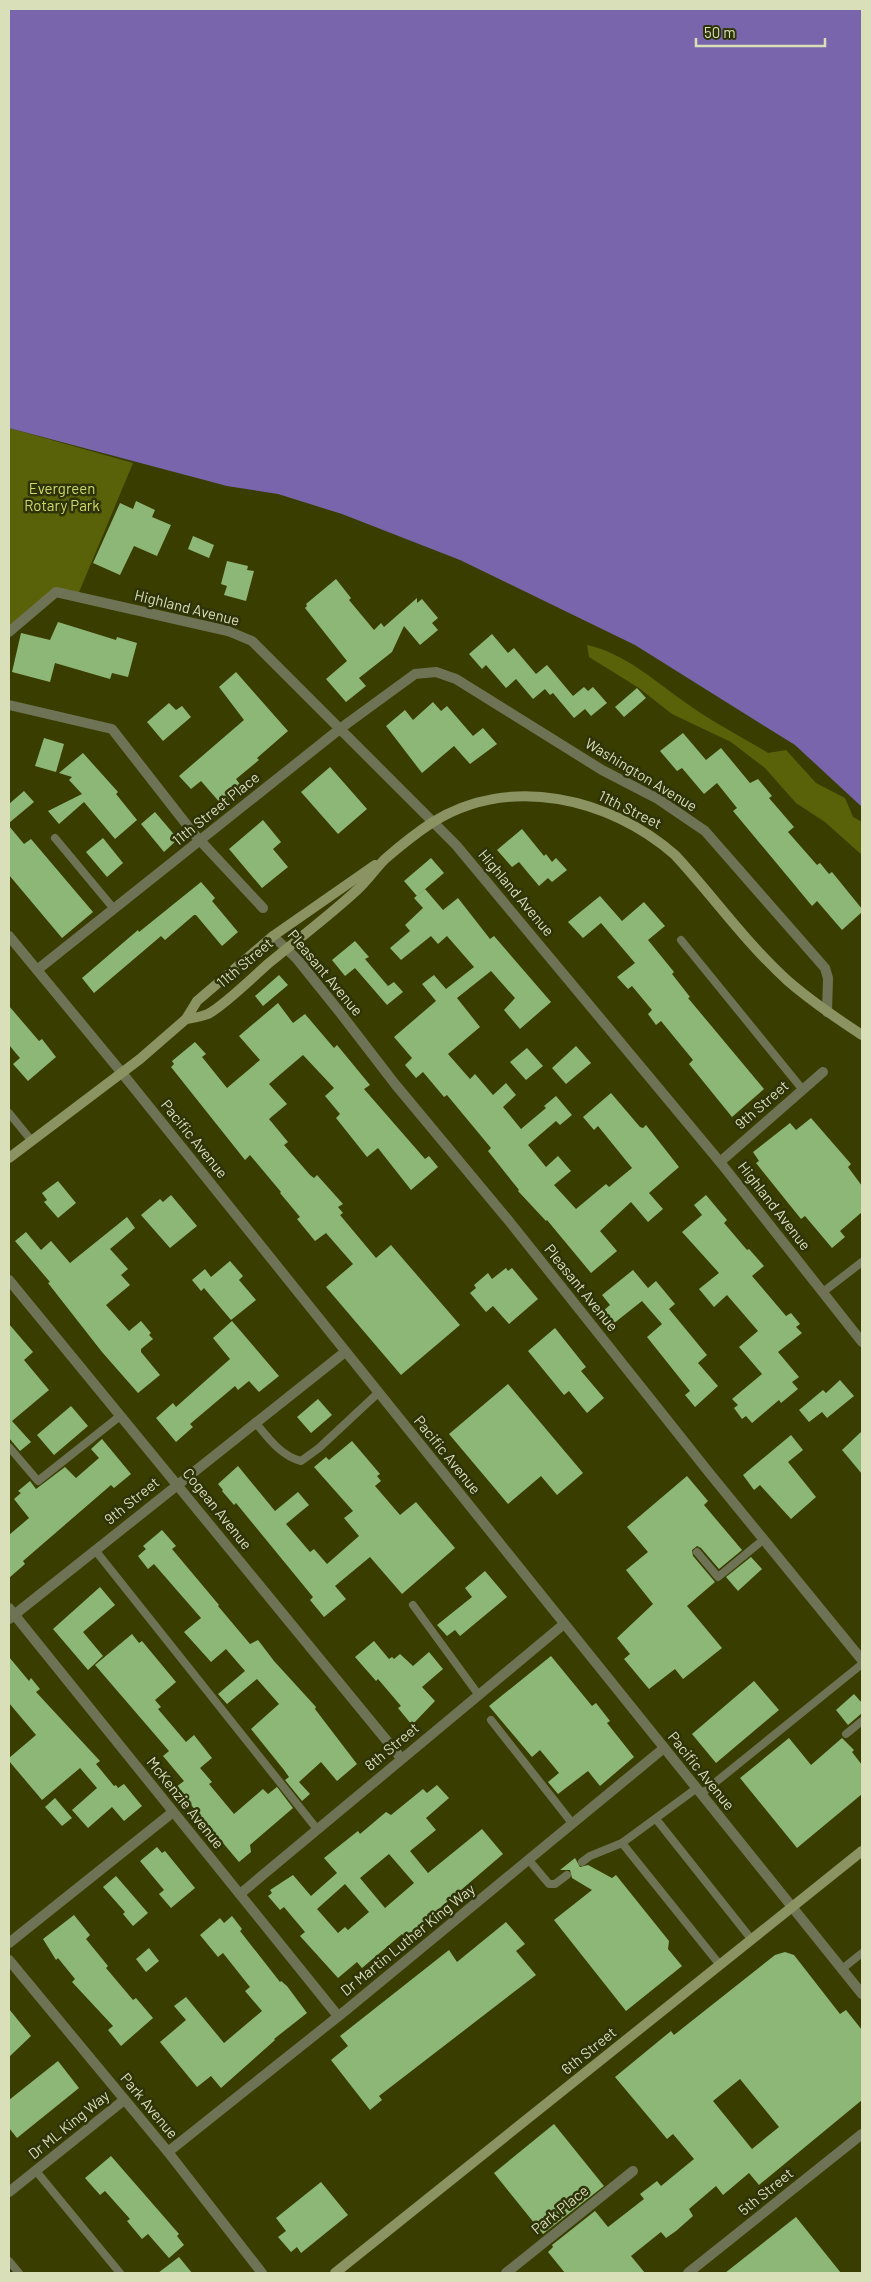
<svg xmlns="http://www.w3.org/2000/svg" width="871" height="2282" font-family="Barlow,sans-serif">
	<rect width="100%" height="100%" fill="#393e00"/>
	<g fill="#5a6209">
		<polygon points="9,428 133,463 77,597 56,592 9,632"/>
		<path d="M 587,645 C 625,653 657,683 689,705 C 714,723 742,737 768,753 L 786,750 L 816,783 L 845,798 L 853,817 L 862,822 L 862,855 L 825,822 L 796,803 L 765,768 L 731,742 L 672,714 L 639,688 L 589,657 Z"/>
	</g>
	<polygon fill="#7865ac" points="9,9 862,9 862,807 795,745 635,645 460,560 342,514 278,494 227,486 9,428"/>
	<g fill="#8db776" fill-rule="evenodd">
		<polygon points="136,501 155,510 152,517 171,525 157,556 134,546 120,575 93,563 120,503 133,509"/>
		<polygon points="193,536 214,545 209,558 188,549"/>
		<polygon points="227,561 248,566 247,570 254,571 246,601 224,595 227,586 221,584"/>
		<polygon points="336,579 351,598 349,600 374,630 381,623 384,627 417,598 417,603 422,599 438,618 432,623 438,630 420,645 404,626 392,652 359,678 366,686 346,702 326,679 347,661 305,608 307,606 306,604"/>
		<polygon points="58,622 116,640 117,637 137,643 128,677 112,673 110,679 55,663 50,682 12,672 21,633 50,640"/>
		<polygon points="492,634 508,653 514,648 536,674 547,665 573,696 584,687 588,691 593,687 607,703 591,716 585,709 574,718 553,693 550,695 545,689 533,699 516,679 506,688 486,665 482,669 469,654"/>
		<polygon points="236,672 288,731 257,758 259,760 236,779 242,787 222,805 201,781 191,789 179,776 244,720 219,687"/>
		<polygon points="637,688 646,698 624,717 615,707"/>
		<polygon points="433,702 441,711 447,706 473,736 483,728 497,744 470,764 454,746 422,773 386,726 405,710 413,720"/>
		<polygon points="169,703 176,710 182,706 191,717 163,741 147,722"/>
		<polygon points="683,733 706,760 721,748 750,783 758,779 772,796 769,798 794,827 788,832 817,865 820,863 829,874 832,872 862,909 862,912 842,930 817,901 812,906 793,883 733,811 737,808 717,783 704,794 682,768 677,771 660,751"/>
		<polygon points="44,738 64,744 56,772 35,766"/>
		<polygon points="83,753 118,792 116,794 137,820 115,839 84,802 59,824 48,811 82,794 69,780 72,777 59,773"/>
		<polygon points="330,767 367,809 338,834 301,792"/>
		<polygon points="24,791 34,802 9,823 9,804"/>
		<polygon points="155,812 178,839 164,852 141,824"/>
		<polygon points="263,820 281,842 273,849 288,867 262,888 229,849"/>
		<polygon points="9,826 24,844 31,839 93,912 62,938 9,875"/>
		<polygon points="522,829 544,856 546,854 552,862 556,858 567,870 552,882 548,878 539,886 519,862 512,867 497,850"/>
		<polygon points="103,838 123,863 107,877 86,852"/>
		<polygon points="431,858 444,873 417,896 404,881"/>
		<polygon points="201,882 215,898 212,901 238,932 222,946 196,915 194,915 165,940 161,936 94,993 82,978 138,930 139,932"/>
		<polygon points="425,889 443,910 458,898 490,939 494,936 551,1002 520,1029 504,1010 515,998 491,971 457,998 480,1027 448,1054 470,1079 475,1074 493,1095 506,1083 516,1095 503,1107 521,1129 546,1108 544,1106 556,1096 572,1115 560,1125 556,1121 528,1145 546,1167 558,1156 571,1171 554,1185 576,1209 606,1184 609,1187 632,1168 598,1126 594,1130 583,1117 611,1093 640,1127 643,1128 646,1125 679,1167 649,1193 663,1209 648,1222 631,1202 600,1231 617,1251 591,1273 547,1220 546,1221 518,1191 519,1190 488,1151 491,1148 447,1095 444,1097 423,1072 416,1078 405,1065 412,1058 394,1037 436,1001 422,984 434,975 446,989 474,967 447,936 438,944 431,936 401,960 390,948 410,931 405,925 423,908 414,898"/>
		<polygon points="600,896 622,921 644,902 665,926 648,940 674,972 672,974 690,997 688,998 764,1089 732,1117 689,1064 693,1060 661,1021 656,1025 648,1014 652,1010 632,986 628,989 617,977 635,963 601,923 583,938 568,922"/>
		<polygon points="355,941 369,957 365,959 388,986 394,982 403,992 387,1005 355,968 345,976 332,960"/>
		<polygon points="279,975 288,985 263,1006 255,996"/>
		<polygon points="278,1003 293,1023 305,1014 334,1048 337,1045 370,1085 364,1089 425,1159 429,1156 438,1167 411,1190 378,1148 367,1157 336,1118 340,1114 325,1096 334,1088 303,1055 269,1084 287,1104 269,1119 288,1142 284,1145 310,1175 314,1178 317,1175 343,1204 338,1207 343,1213 340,1215 376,1258 391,1245 460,1325 401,1375 326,1287 353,1264 326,1233 315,1241 297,1219 300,1217 280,1193 281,1192 250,1155 245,1160 171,1067 174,1064 172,1061 195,1042 206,1054 202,1057 227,1088 260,1060 239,1036"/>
		<polygon points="9,1006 39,1041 42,1039 56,1057 28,1081 13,1064 20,1058 9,1045"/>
		<polygon points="576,1046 591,1063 566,1084 552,1068"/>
		<polygon points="527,1048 543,1066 526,1080 510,1062"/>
		<polygon points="811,1118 851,1164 848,1167 862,1186 862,1212 840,1231 845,1237 832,1248 805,1216 801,1219 756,1163 759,1161 753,1152 790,1123 796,1130"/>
		<polygon points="58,1181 76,1203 58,1218 44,1202 47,1200 42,1193"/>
		<polygon points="171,1195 197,1226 170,1248 141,1215 160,1199 163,1202"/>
		<polygon points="706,1195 727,1220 724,1223 747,1250 749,1249 764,1266 752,1276 786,1316 791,1313 800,1324 796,1327 802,1333 778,1352 799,1377 792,1382 798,1389 781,1403 779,1400 752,1423 746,1416 742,1419 734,1408 738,1405 732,1399 762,1374 739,1347 758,1331 727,1295 714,1307 699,1289 719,1273 682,1232 702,1215 694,1205"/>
		<polygon points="127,1217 135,1228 110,1249 128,1269 121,1275 130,1285 106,1305 129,1331 141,1321 151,1333 149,1335 153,1339 141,1349 141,1352 160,1375 138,1393 102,1352 48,1283 50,1282 15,1241 26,1232 41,1250 51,1241 70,1263"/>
		<polygon points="230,1261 243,1276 239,1280 256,1300 231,1320 204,1288 201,1291 192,1280 205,1269 211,1277"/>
		<polygon points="506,1268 508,1271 512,1268 538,1299 509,1324 493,1306 486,1312 470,1293 476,1288 474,1285 488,1273 492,1279"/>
		<polygon points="633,1270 648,1288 656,1281 675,1304 669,1309 707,1355 698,1363 718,1386 695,1407 685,1395 690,1391 647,1337 662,1324 642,1301 613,1324 602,1312 610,1305 602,1295"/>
		<polygon points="232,1321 279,1376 259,1392 249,1381 238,1390 235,1386 190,1424 193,1427 176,1442 156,1418 173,1403 176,1407 230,1359 213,1338"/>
		<polygon points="9,1324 33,1352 24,1360 49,1390 12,1421 31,1442 20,1451 9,1438"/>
		<polygon points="555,1328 586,1367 581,1371 604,1398 587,1413 569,1391 564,1395 528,1351"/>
		<polygon points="840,1380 854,1396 827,1418 822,1412 809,1422 799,1410 823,1390 826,1393"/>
		<polygon points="508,1384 583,1473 557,1495 541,1476 508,1504 449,1434"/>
		<polygon points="318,1399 332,1415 311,1433 297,1417"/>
		<polygon points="71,1406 88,1426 54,1455 37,1435"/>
		<polygon points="862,1431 862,1474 842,1450"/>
		<polygon points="791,1435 803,1450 788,1462 816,1497 791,1519 760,1485 754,1490 743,1475"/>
		<polygon points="102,1439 131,1474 114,1488 111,1485 23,1561 25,1564 9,1578 9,1535 29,1518 14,1499 21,1493 18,1491 30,1481 36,1489 65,1467 76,1478 99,1458 91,1449"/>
		<polygon points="352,1441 380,1474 377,1476 381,1481 375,1486 400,1515 416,1502 455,1548 402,1594 370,1557 335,1586 346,1599 324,1617 310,1600 313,1597 236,1503 234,1505 222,1491 223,1490 218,1484 238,1466 275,1511 298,1492 309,1505 286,1524 310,1552 314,1549 327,1564 359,1536 344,1518 353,1511 314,1467 326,1457 329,1460"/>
		<polygon points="687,1476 708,1501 704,1505 742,1550 719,1569 701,1548 697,1546 692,1550 693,1556 715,1582 687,1606 722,1648 683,1679 675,1669 649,1689 624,1659 630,1654 617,1638 653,1604 626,1570 648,1552 627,1527"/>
		<polygon points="162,1530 176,1546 172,1549 219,1605 218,1606 250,1644 258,1640 274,1661 316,1707 315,1709 357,1764 337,1781 321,1762 299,1782 310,1794 302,1801 285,1780 289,1777 284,1770 251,1729 279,1704 257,1679 227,1704 218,1694 245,1671 226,1649 211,1662 184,1632 201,1618 154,1564 148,1569 138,1556 146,1549 143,1546"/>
		<polygon points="751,1557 762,1569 738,1591 726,1577"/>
		<polygon points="485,1571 507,1597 460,1636 455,1630 447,1636 437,1625 472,1597 465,1588"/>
		<polygon points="100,1587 115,1605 83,1632 103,1656 88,1670 53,1629"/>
		<polygon points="132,1634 139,1643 142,1641 176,1682 155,1700 161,1707 158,1709 186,1742 194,1735 212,1758 200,1768 212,1782 209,1784 234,1814 263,1789 268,1794 277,1787 293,1808 250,1845 251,1852 239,1862 176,1787 184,1781 163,1756 169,1751 95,1665"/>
		<polygon points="374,1641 389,1659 392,1657 394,1659 400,1654 413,1666 429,1652 443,1669 422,1687 435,1701 412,1725 398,1708 401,1706 378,1679 376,1681 355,1657"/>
		<polygon points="551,1656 592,1706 596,1703 610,1721 607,1723 634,1757 600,1786 588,1771 558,1794 548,1782 559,1773 540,1750 532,1757 489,1706"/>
		<polygon points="9,1657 29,1681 31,1678 40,1689 36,1692 100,1761 96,1764 114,1786 116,1785 118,1788 124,1784 142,1806 124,1821 112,1807 88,1828 72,1810 97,1788 80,1768 42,1800 9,1761 9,1758 36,1735 9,1703"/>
		<polygon points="754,1681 779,1710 716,1763 692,1734"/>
		<polygon points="854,1694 862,1703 862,1713 848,1725 836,1710"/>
		<polygon points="789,1738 811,1765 842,1738 854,1750 852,1752 862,1765 862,1794 797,1848 740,1778"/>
		<path d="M 437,1785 L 449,1798 L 426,1818 L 436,1830 L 410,1851 L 428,1873 L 482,1829 L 503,1854 L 405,1938 L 402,1934 L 362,1968 L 357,1962 L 338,1978 L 300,1936 L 305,1932 L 284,1907 L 280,1910 L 268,1896 L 272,1893 L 270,1890 L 293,1875 L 311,1896 L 337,1873 L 324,1858 L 358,1831 L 360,1834 L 386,1812 L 391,1815 L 423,1789 L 427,1793 ZM 389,1854 L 414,1883 L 385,1908 L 360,1878 ZM 345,1884 L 369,1912 L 348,1930 L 345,1927 L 338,1933 L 317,1909 Z"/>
		<polygon points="55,1798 72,1818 62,1826 45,1807"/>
		<polygon points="157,1847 162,1853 165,1851 195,1888 171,1908 159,1894 164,1890 140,1861"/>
		<polygon points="575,1858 580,1867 588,1865 612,1878 616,1875 669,1941 668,1949 682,1966 626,2011 554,1920 592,1890 572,1878 570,1870 560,1870"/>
		<polygon points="116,1876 148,1913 133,1926 123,1914 125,1912 103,1887"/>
		<polygon points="74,1915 90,1935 86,1939 108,1966 106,1968 133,2000 136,1998 153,2018 121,2046 108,2030 113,2026 72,1982 75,1979 58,1958 56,1960 43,1939"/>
		<polygon points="232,1916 242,1929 240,1931 280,1982 281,1981 287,1986 307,2013 274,2039 275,2040 221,2088 211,2076 197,2087 160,2042 186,2020 174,2006 186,1997 224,2043 262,2011 245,1991 250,1987 223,1953 218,1957 200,1935 220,1918 224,1923"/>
		<polygon points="506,1922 525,1944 516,1951 536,1975 379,2096 382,2100 370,2110 331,2060 348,2046 340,2036 449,1950 457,1962"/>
		<polygon points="149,1948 159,1961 146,1972 136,1959"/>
		<path d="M 785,1952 L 794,1955 L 840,2014 L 846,2010 L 862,2030 L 862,2100 L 759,2185 L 749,2173 L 723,2195 L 716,2186 L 689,2209 L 693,2216 L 676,2231 L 666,2238 L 661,2232 L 631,2256 L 645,2273 L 565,2273 L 548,2252 L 553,2247 L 552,2245 L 595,2211 L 608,2227 L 644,2199 L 640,2194 L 657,2181 L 661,2186 L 694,2159 L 673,2134 L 667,2139 L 615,2077 L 671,2031 L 674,2035 L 775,1955 ZM 740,2079 L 779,2127 L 752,2149 L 713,2101 Z"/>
		<polygon points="9,2009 31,2036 9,2057"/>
		<polygon points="58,2061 79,2088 17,2138 9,2128 9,2100"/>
		<polygon points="554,2124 604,2186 543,2234 494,2173"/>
		<polygon points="111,2156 179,2234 177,2236 184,2245 169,2258 148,2234 142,2239 127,2221 130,2219 105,2191 100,2195 85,2178"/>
		<polygon points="321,2182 348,2215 301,2253 297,2247 291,2252 278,2237 286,2231 276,2218"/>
		<polygon points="796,2217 841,2273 725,2273"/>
		<polygon points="179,2257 192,2273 158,2273"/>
	</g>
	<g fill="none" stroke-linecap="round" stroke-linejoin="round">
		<g stroke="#6f7355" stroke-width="8">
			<polyline points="55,838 114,909"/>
			<polyline points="681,940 803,1090"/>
			<polyline points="9,1113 31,1140"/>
			<polyline points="823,1292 862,1262"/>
			<path d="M 255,1422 C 268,1438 281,1456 301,1461 L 319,1448 L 378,1393"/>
			<polyline points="9,1447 38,1481 120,1416"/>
			<polyline points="95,1550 317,1829"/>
			<polyline points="697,1552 718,1577 764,1539"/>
			<polyline points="413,1605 478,1694"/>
			<polyline points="491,1720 572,1823"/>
			<polyline points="846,1734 862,1721"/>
			<polyline points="701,1794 862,1664"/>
			<polyline points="656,1819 752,1940"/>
			<polyline points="622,1843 720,1965"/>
			<polyline points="528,1859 549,1884 555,1884 567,1875"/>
			<polyline points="582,1862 590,1856 622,1843 697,1788"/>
			<polyline points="842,1969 862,1953"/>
			<polyline points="36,2171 120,2273"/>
			<polyline points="9,2261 19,2273"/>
		</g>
		<g stroke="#6f7355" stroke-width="10">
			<polyline points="9,632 56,592 228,631 252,641 456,845 720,1162 862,1342"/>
			<polyline points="9,705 112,729 194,834 263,908"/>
			<polyline points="9,936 122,1073"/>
			<polyline points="273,936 297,959 338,1010 395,1084 509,1221 711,1475 862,1660"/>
			<polyline points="37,970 341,728 415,674 436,672 456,679 602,770 658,799 705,831 825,968 828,978 827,1012"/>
			<polyline points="720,1162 823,1072"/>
			<polyline points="9,1280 401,1758"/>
			<polyline points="9,1608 338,2016"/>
			<polyline points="9,1619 345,1352"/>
			<polyline points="240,1894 564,1624"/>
			<polyline points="9,1943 173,1812"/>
			<polyline points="9,1960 168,2152 262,2273"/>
			<polyline points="168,2152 345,2011 664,1748"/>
			<polyline points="9,2192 124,2100"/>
			<polyline points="506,2273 633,2171"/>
			<polyline points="688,2273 862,2134"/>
		</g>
		<polyline stroke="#6f7355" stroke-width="10" points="122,1073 862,1994"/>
		<g stroke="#8c9362" stroke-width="10">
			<path d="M 186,1019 C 192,1018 201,1017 208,1014 C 225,1005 254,976 269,963 C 298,939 329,916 357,890 C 367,881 375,869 385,859 C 400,846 416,833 433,822 C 510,774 610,798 675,855 C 713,896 746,943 788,981 C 811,1001 836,1018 862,1035"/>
			<polyline points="9,1158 140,1059 186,1019 197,1001 273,936 375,865"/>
			<polyline points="335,2273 862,1851"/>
		</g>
	</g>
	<g text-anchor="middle" stroke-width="5" stroke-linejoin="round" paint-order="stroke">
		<g font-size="15" fill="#cedb69" stroke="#2f3309">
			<text x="62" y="494">Evergreen<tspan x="62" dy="17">Rotary Park</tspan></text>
		</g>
		<g font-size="15" fill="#d9dfb9" stroke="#2f3309">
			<text transform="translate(187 608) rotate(14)" y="5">Highland Avenue</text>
			<text transform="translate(641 775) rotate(31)" y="5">Washington Avenue</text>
			<text transform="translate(216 809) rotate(-39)" y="5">11th Street Place</text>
			<text transform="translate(630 810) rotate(26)" y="5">11th Street</text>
			<text transform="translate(516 893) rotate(50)" y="5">Highland Avenue</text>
			<text transform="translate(245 963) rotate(-40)" y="5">11th Street</text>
			<text transform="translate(325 973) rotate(50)" y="5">Pleasant Avenue</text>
			<text transform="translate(762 1105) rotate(-41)" y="5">9th Street</text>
			<text transform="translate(194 1139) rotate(51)" y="5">Pacific Avenue</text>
			<text transform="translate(774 1206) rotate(52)" y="5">Highland Avenue</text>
			<text transform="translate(581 1288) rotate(51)" y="5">Pleasant Avenue</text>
			<text transform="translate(447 1455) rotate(51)" y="5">Pacific Avenue</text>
			<text transform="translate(132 1501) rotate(-39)" y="5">9th Street</text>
			<text transform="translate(217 1509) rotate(51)" y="5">Cogean Avenue</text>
			<text transform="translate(392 1747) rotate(-40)" y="5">8th Street</text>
			<text transform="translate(701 1771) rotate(51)" y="5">Pacific Avenue</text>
			<text transform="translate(185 1803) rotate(51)" y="5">McKenzie Avenue</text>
			<text transform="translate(408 1940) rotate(-39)" y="5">Dr Martin Luther King Way</text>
			<text transform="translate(589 2051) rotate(-39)" y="5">6th Street</text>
			<text transform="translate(149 2106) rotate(50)" y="5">Park Avenue</text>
			<text transform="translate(69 2125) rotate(-39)" y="5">Dr ML King Way</text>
			<text transform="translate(766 2192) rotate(-39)" y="5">5th Street</text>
			<text transform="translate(560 2210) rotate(-39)" y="5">Park Place</text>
		</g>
	</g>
	<rect width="871" height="2282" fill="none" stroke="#d9dfb9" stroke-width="20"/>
	<path d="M696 38v8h129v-8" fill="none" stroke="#d9dfb9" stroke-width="2.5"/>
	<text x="704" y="38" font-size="15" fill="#d9dfb9" stroke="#2f3309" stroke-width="4" paint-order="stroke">50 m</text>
</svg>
